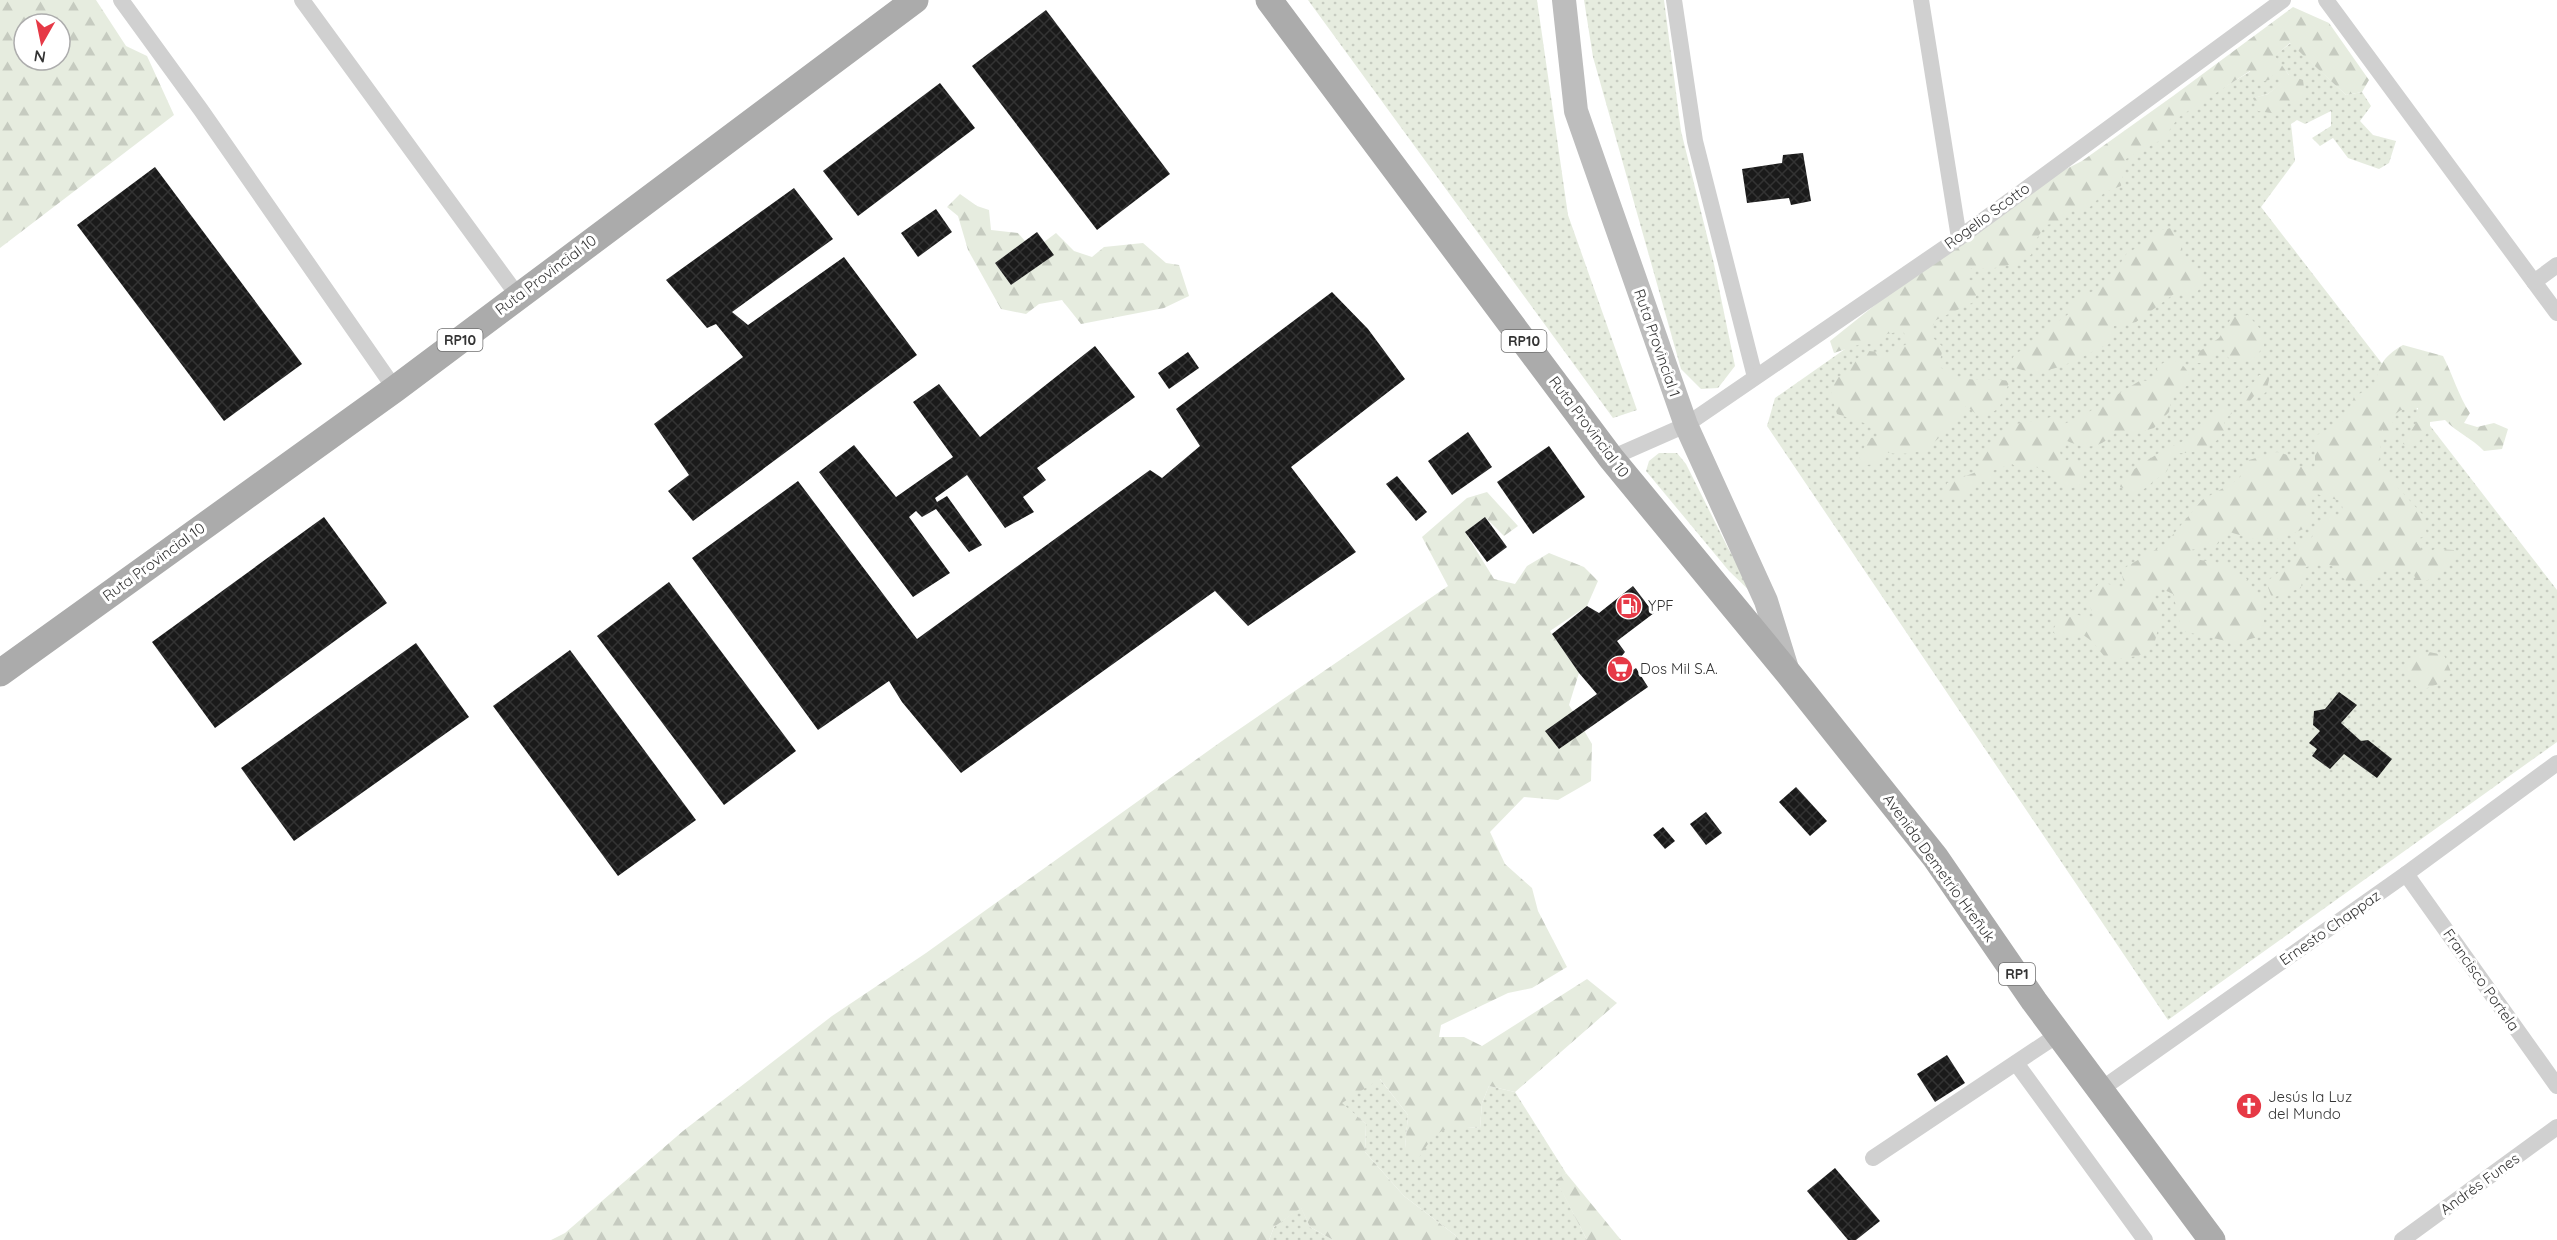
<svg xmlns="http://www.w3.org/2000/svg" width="2557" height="1240" font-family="Quicksand,sans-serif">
	<defs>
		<pattern id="grass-dots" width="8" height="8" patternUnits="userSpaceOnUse" patternTransform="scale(1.5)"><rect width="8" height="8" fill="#e6ecdf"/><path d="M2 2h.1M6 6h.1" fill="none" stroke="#c6cbc0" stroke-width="1.8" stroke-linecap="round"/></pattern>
		<pattern id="forest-firs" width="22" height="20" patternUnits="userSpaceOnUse" patternTransform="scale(1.5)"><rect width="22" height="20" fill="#e6ecdf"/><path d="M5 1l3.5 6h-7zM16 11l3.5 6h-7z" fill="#c6cbc0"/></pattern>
		<pattern id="building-cross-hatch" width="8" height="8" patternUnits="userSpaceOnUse" patternTransform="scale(1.5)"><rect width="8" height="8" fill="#1a1a1a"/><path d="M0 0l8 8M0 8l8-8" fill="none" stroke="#333"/></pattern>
	</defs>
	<rect width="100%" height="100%" fill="#fff"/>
	<g fill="url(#grass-dots)">
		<polygon points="1308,0 1537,0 1568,215 1637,410 1613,418"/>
		<polygon points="1584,0 1664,0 1681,131 1714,264 1735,366 1718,388 1701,389 1681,369 1593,57"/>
		<polygon points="2291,43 2346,95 2362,92 2371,106 2360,121 2373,135 2396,141 2389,163 2379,169 2348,158 2333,138 2320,146 2312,138 2331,126 2331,111 2305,124 2297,120 2291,124 2295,161 2261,207 2557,590 2557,742 2168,1020 1767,426 1775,398 2186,110 2251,71 2275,72 2283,82 2268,94 2254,98 2281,101 2289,75 2274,56"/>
		<polygon points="1659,453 1677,453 1686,464 1728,548 1756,597 1729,571 1646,471 1649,461"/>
		<polygon points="1379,1078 1408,1115 1405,1148 1452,1126 1480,1128 1482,1103 1489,1086 1515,1092 1566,1173 1557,1181 1587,1240 1459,1240 1455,1235 1404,1196 1365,1152 1366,1124 1341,1103"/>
		<polygon points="1301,1207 1310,1227 1333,1240 1269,1240 1274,1227"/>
	</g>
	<g fill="url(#forest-firs)" fill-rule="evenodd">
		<path d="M 0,0 L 96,0 L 126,46 L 147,56 L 174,115 L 0,248 ZM 24,24 L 60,24 L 60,60 L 24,60 Z"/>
		<path d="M 2293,7 L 2329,23 L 2369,80 L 2362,92 L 2346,95 L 2290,43 L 2275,56 L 2289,75 L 2303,80 L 2305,96 L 2298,103 L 2282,101 L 2278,114 L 2258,111 L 2253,98 L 2268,94 L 2282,82 L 2275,73 L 2269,80 L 2256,83 L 2250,71 L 2179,117 L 2163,139 L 2126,159 L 2121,186 L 2105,192 L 2088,209 L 2065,212 L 2057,223 L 2046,225 L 2035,241 L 2031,255 C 2008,267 1997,270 1971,268 L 1964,279 L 1981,282 L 1974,302 L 1934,321 L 1931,336 L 1943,347 L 1939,366 C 1962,386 1983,377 2010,381 C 2000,402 2005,412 1979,416 L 1966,406 C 1940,436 1930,461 1884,452 L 1881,464 L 1865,465 L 1859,457 L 1869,438 L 1882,437 L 1876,427 L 1837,414 L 1831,394 L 1836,377 L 1849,373 L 1853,361 L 1869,351 L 1888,353 L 1909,343 L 1903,331 L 1887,334 L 1876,343 L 1858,345 L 1834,353 L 1830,341 L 1900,285 L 2062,171 L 2082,161 L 2173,96 Z"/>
		<polygon points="960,194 977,206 989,210 991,230 1018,233 1025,241 995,263 1011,285 1053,255 1044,242 1056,233 1074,251 1092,257 1104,247 1143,243 1166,263 1179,265 1189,296 1164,308 1081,324 1062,300 1039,304 1026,314 1001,309 968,250 958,216 947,207"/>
		<path d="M 2171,228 L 2191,268 L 2205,281 L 2195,295 L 2174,294 L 2136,322 L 2114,326 L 2109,344 C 2077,358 2046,382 2010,366 L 2014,355 C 2035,342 2050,326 2070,313 L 2072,299 L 2099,289 L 2114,273 L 2127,253 L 2146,243 L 2153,232 Z"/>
		<polygon points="2248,315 2262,331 2264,346 2253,360 2232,362 2227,356 2228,347 2221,347 2201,363 2195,363 2200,351 2219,338 2232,317"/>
		<path d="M 2403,345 L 2443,356 C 2453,375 2458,395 2470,413 L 2464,423 L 2477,427 L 2494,423 L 2508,429 L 2502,449 L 2484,451 C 2472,438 2457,433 2445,420 L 2430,422 L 2430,430 L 2414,446 L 2403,444 L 2416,423 L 2418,408 L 2401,410 L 2391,417 L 2398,439 L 2387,440 L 2382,429 L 2379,467 L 2423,515 L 2427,535 L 2415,540 L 2424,554 L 2435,549 L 2454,550 L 2454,561 L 2428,580 L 2416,580 L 2412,569 L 2381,570 L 2372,580 L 2348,583 L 2331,565 L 2318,563 L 2304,568 L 2301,588 L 2272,598 L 2266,582 L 2299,557 L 2295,541 L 2311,539 C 2321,521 2323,516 2344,515 L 2341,501 L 2313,493 L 2308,527 C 2269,544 2267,544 2227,531 L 2218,544 L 2191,550 L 2195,559 L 2223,564 L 2246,578 L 2264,603 L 2264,621 L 2258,637 L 2235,643 L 2182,631 L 2173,594 L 2162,589 L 2150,594 L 2162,613 L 2155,641 L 2139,656 L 2107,660 L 2093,642 L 2082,634 L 2063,638 L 2052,632 L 2058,620 L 2078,615 L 2094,618 L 2087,597 L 2100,582 L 2125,588 L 2121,570 L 2165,544 L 2202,500 L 2239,479 L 2249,460 L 2277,452 L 2292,456 L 2298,467 L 2315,467 L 2315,436 L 2345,420 L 2354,397 L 2376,384 C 2378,364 2386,355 2403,345 Z"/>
		<path d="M 2170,359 C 2183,363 2190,370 2191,384 L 2172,393 L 2169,412 L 2154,428 L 2140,432 L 2116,432 C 2099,449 2086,450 2065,440 L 2060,451 L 2062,462 L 2073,458 L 2084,470 L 2084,483 L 2072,488 C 2063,485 2061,480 2054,476 C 2048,472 2041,470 2034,466 L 2021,470 L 2012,464 L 1992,471 L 1991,479 L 1975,483 L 1959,499 L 1944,498 L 1947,483 L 1979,471 L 1981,452 L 2006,429 L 2022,422 L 2038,421 L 2054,416 L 2064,424 L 2082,416 L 2141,380 L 2153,382 L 2158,366 Z"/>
		<path d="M 2259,375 L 2270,376 L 2266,392 L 2262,396 L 2254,396 L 2250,401 L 2240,404 L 2238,399 C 2244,387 2253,386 2259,375 Z"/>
		<path d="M 2221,406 L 2232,413 L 2224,420 L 2225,430 C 2211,452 2196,452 2172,454 L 2167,471 L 2139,493 L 2120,487 L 2124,475 C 2138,468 2149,458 2163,451 C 2176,444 2193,438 2203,426 C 2210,417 2210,414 2221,406 Z"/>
		<path d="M 1487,492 L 1518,526 L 1504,536 L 1485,517 L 1465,532 L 1494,579 L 1515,584 L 1527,566 L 1549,553 L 1584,567 L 1598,581 L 1587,606 L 1550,631 L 1579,673 L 1569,705 L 1592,744 L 1591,781 L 1558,800 L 1524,797 L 1490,832 L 1505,864 L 1532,888 L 1538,911 L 1567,967 L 1532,988 L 1508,993 L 1441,1025 L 1439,1037 L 1464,1037 L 1482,1046 L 1587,979 L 1617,1003 L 1515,1092 L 1489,1086 L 1482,1103 L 1480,1128 C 1440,1126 1436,1129 1416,1163 L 1405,1148 L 1408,1115 L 1380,1079 L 1342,1103 L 1366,1124 L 1365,1152 L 1404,1196 L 1455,1235 L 1459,1240 L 1333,1240 L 1310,1227 L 1301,1208 L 1274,1227 L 1269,1240 L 551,1240 L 565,1233 L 683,1131 L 832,1016 L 926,953 L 1222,741 L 1448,586 L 1422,537 L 1467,498 Z"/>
		<path d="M 2429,652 L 2444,655 L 2451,672 C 2445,685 2432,685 2420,691 L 2404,672 L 2407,659 Z"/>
		<polygon points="1566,1173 1621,1240 1587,1240 1556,1180"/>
	</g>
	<g fill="url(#building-cross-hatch)">
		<polygon points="1046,10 1170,174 1097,230 972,66"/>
		<polygon points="940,83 975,128 858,216 823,171"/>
		<polygon points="1803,153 1811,201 1791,205 1789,198 1747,203 1742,169 1782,163 1783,155"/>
		<polygon points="155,167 302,364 224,421 77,225"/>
		<polygon points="794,188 833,239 732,312 748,325 844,257 917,355 693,521 668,491 689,475 654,424 743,357 716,324 707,328 666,280"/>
		<polygon points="936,209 952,232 918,257 901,233"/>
		<polygon points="1037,232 1054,255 1011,285 995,263"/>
		<polygon points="1332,292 1368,329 1405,379 1291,467 1356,552 1248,626 1215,591 961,773 902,702 889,681 818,730 692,558 798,481 917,639 1150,470 1162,478 1200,446 1176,409"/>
		<polygon points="1095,346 1135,397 1037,468 1046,480 1023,497 1034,512 1005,528 967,475 935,498 937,502 947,496 982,545 969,552 936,509 922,517 916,511 909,517 950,573 913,597 819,472 854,445 896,497 953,457 913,402 939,384 980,437"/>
		<polygon points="1188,352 1199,368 1169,389 1158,373"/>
		<polygon points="1468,432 1492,467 1452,495 1428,461"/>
		<polygon points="1549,446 1585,497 1533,534 1497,482"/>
		<polygon points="1397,476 1427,512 1416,521 1386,484"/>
		<polygon points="324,517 387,603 215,728 152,642"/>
		<polygon points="1485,517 1507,547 1487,562 1465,532"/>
		<polygon points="669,582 796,751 724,805 597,636"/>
		<polygon points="1633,586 1654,613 1617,641 1625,652 1620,658 1630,672 1636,668 1648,687 1559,749 1545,731 1597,694 1579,673 1552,634 1587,606 1599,613"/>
		<polygon points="416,643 469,717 294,841 241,768"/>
		<polygon points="570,650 696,820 618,876 493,706"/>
		<polygon points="2339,692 2357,705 2341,723 2361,741 2368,740 2392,759 2377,778 2344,754 2330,769 2312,756 2317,749 2309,743 2320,731 2313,725 2314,711 2325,709"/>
		<polygon points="1796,787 1827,821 1810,836 1779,802"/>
		<polygon points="1706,812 1722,833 1706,845 1690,824"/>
		<polygon points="1663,827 1675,841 1665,849 1653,835"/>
		<polygon points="1947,1055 1965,1083 1935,1102 1917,1074"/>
		<polygon points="1835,1168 1880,1221 1856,1240 1848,1240 1807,1191"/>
	</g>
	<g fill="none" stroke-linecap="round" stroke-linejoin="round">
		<g stroke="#d0d0d0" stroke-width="16">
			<polyline points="121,0 201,110 395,389"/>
			<polyline points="302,0 518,296"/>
			<polyline points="1674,0 1695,141 1755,377"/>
			<polyline points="1921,0 1959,238"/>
			<polyline points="2326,0 2557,313"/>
			<polyline points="2534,282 2557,265"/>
			<polyline points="1611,458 1686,425 1959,238 2283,0"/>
			<polyline points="2406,874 2557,1086"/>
			<polyline points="2016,1063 2145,1240"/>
			<polyline points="2100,1090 2406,874 2557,763"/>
			<polyline points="1873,1158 2059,1034"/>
			<polyline points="2402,1240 2557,1127"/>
		</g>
		<polyline stroke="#bdbdbd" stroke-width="24" points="1564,0 1576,111 1686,425 1766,601 1788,672"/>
		<g stroke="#ababab" stroke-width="27">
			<polyline points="1269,0 1611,458 1789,674 1935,857 2034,1001 2212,1240"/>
			<polyline points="0,673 395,389 915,0"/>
		</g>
	</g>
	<defs>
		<g id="fuel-disc" transform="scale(1.35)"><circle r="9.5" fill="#e63946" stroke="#fff"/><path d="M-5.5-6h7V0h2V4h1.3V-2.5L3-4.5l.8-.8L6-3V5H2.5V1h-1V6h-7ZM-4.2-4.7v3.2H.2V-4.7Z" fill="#fff"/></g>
		<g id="supermarket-disc" transform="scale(1.35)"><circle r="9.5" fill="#e63946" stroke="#fff"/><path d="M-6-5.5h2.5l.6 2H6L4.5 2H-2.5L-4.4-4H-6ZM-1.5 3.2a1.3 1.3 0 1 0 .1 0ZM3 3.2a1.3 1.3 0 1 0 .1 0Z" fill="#fff"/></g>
		<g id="church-disc" transform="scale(1.35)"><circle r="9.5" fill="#e63946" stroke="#fff"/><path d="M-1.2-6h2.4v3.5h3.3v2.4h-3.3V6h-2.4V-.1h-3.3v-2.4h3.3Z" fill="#fff"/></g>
	</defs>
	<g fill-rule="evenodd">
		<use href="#fuel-disc" x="1629" y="606"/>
		<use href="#supermarket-disc" x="1620" y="669"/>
		<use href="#church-disc" x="2249" y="1106"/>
	</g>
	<g text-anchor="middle" stroke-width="6" stroke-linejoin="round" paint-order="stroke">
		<g fill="#fff" stroke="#707070" stroke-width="1.5">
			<rect x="437.5" y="329" width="45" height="22" rx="4.5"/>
			<rect x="1501.5" y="330" width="45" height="22" rx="4.5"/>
			<rect x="1999" y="963" width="36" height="22" rx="4.5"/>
		</g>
		<g font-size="14" font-weight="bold" fill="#333">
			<text x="460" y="345">RP10</text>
			<text x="1524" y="346">RP10</text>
			<text x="2017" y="979">RP1</text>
		</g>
		<g font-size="15" fill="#333" stroke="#fff">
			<text transform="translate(1987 216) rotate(-36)" y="5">Rogelio Scotto</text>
			<text transform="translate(546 275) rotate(-37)" y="5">Ruta Provincial 10</text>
			<text transform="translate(1657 343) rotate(71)" y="5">Ruta Provincial 1</text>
			<text transform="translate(1589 427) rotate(53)" y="5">Ruta Provincial 10</text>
			<text transform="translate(154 562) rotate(-36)" y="5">Ruta Provincial 10</text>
			<text transform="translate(1939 868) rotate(54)" y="5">Avenida Demetrio Hreñuk</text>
			<text transform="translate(2330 928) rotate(-35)" y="5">Ernesto Chappaz</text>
			<text transform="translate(2481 980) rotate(55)" y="5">Francisco Portela</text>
			<text transform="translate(2480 1184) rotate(-36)" y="5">Andrés Funes</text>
		</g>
		<g font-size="15" fill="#333" stroke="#fff" text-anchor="start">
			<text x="1648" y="611">YPF</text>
			<text x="1640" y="674">Dos Mil S.A.</text>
			<text x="2268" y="1102">Jesús la Luz<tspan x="2268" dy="17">del Mundo</tspan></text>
		</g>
	</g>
	<g transform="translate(42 42) rotate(189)"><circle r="28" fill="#ffffff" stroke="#adadad" stroke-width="1.5"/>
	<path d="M0-4.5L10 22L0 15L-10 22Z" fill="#e63946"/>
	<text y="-9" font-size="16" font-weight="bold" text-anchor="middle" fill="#333333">N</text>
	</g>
</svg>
